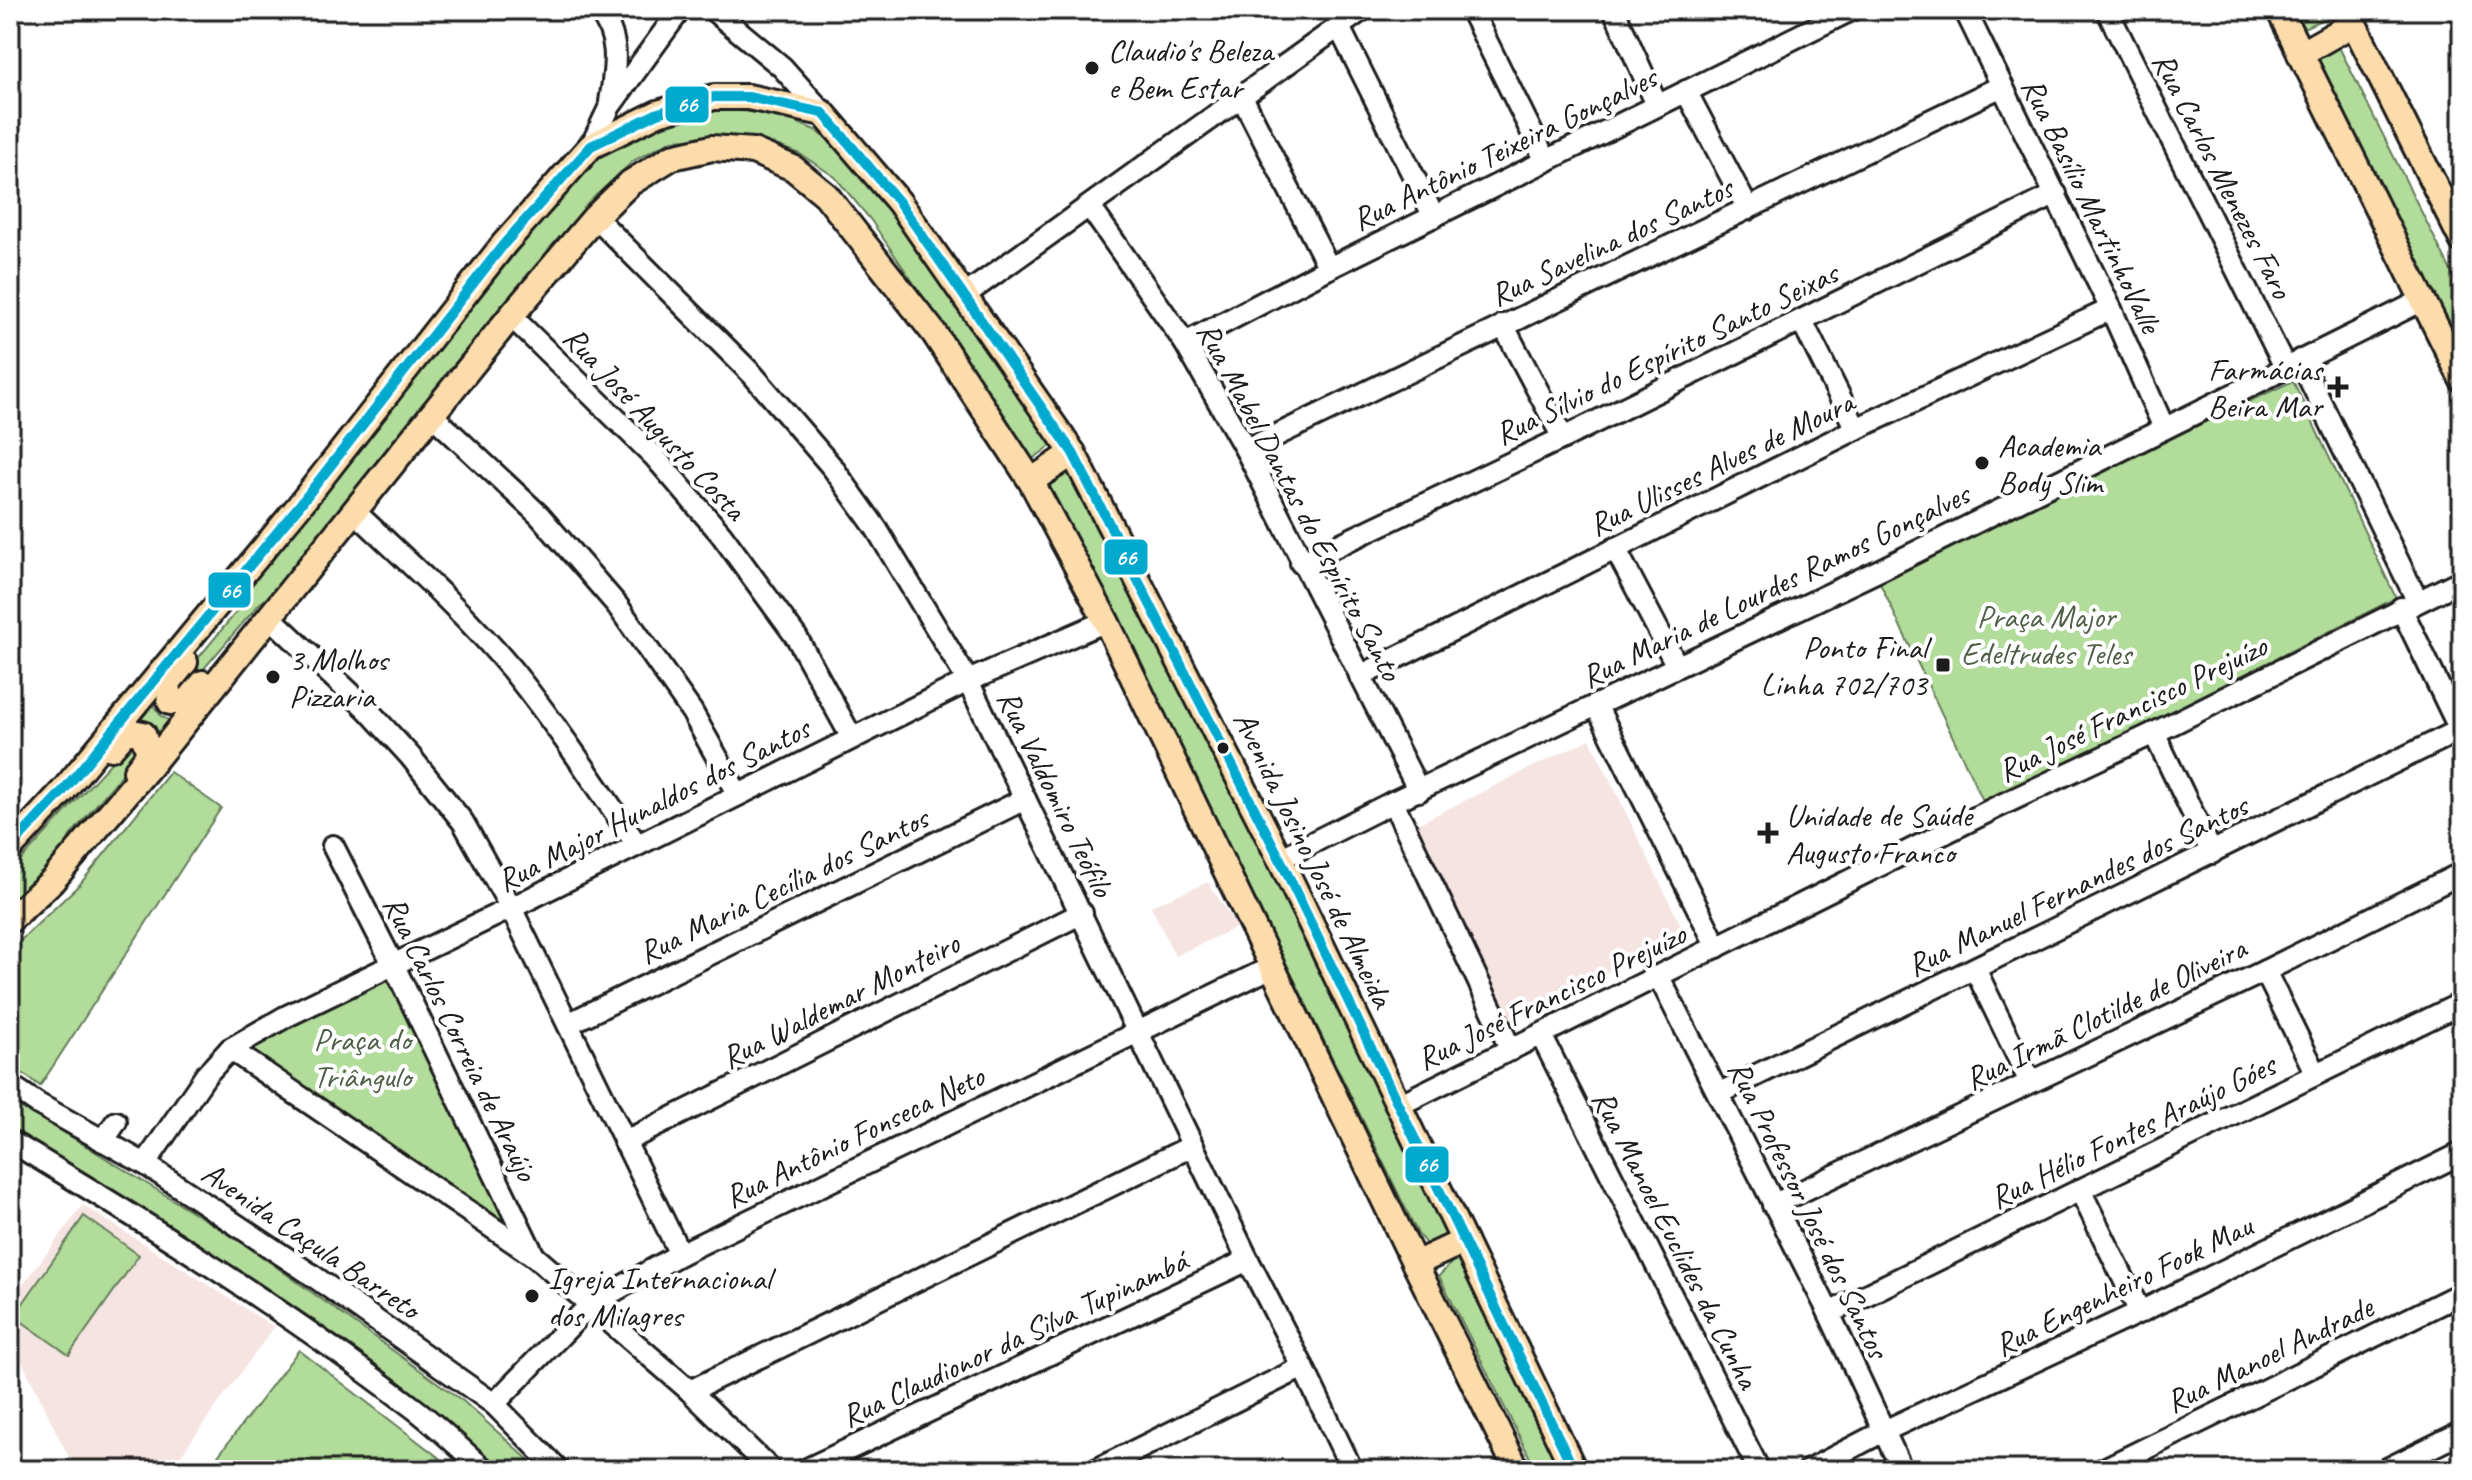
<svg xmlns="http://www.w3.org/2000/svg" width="2472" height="1480" font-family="Caveat,sans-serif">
	<rect width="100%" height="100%" fill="#fff"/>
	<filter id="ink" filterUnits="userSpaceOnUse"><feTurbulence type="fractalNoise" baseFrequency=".0125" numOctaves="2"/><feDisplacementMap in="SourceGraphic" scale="16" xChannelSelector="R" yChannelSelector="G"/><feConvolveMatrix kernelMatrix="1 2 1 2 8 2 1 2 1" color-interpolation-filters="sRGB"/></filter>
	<g filter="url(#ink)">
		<g fill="#f5e4e2">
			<polygon points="1590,739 1685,934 1510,1021 1415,825"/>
			<polygon points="1208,882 1237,927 1175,956 1151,906"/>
			<polygon points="83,1205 274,1327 170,1470 75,1470 10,1337 10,1302"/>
		</g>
		<g fill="#b1dc9a" stroke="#667c5b" stroke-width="2">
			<polygon points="2286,10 2325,10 2328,17 2297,31"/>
			<polygon points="2337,43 2462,293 2462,361 2309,59"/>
			<polygon points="705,109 774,113 815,130 854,159 1055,443 1031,460 1005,417 870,219 835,177 800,154 765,141 719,137 672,140 633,161 590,201 275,592 259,604 184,692 175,686 248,598 250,587 574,179 617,141 654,121"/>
			<polygon points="2293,381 2396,598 1985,805 1876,575"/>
			<polygon points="1054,474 1077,474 1138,589 1450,1235 1426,1244 1418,1234 1234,856 1049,485"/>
			<polygon points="153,705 161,716 175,724 163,738 154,725 141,719"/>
			<polygon points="129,743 140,753 70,836 54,873 10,912 10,872"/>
			<polygon points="170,772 221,808 40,1086 10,1064 10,947 21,940 81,883"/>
			<polygon points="389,975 511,1233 245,1048"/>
			<polygon points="10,1099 246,1245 463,1401 540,1470 496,1470 221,1266 10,1128"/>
			<polygon points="84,1216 139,1255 69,1355 14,1316"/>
			<polygon points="1454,1260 1469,1262 1568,1470 1536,1470 1439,1276"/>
			<polygon points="299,1350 455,1470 236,1470 218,1456"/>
		</g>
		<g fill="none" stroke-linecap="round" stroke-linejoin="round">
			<g stroke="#1c1c1c" stroke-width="26">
				<g id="minor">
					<path d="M 598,10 C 622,38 615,69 610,102"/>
					<polyline points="713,10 782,67 823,113"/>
					<polyline points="1471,10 1546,161"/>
					<polyline points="1614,10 1657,105"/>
					<polyline points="1965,10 2111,309 2164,428"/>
					<polyline points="2107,10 2285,367"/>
					<polyline points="1339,27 1434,217"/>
					<polyline points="1686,91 1748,209"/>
					<polyline points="1241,95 1329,268"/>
					<polyline points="591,146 610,106 680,10"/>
					<polyline points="1090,207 1185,343 1246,450 1419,791"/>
					<polyline points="595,217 753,375 833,468 876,528 968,681 1248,1260 1303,1367 1352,1470"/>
					<polyline points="965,295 1362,10"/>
					<polyline points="511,316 654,456 721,534 797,638 852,738"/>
					<polyline points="1802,321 1856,429"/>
					<polyline points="1503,325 1563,438"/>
					<polyline points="1185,343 1329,268 1851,10"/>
					<polyline points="2300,360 2417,600"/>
					<polyline points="432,415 539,515 617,605 692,712 738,795"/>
					<polyline points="1246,450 2002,86"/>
					<path d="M 354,511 C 408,562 465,613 513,671 C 558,727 597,786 637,845"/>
					<polyline points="1615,548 1677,666"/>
					<polyline points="1301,563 1563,438 2056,194"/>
					<polyline points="2401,608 2462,734"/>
					<polyline points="270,617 367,709 410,756 463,822 511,908 680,1254"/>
					<polyline points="1360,676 1856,429 2111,309"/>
					<polyline points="1596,705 1717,947"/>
					<polyline points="2154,733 2212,853"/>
					<polyline points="1393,802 1511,1050"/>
					<polyline points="333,846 394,966 534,1256"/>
					<polyline points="1280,859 1393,802 1884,568 2423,300"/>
					<polyline points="1975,969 2030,1082"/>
					<polyline points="2265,971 2316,1074"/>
					<polyline points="1659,977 1829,1313 1902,1470"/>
					<polyline points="568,1024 1025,799"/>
					<polyline points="1541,1035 1759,1470"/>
					<polyline points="230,1049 534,1256 690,1391 771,1470"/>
					<polyline points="10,1085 38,1104 145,1164 309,1273 494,1404 559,1470"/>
					<polyline points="1720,1093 2460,730"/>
					<polyline points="1399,1105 1997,807 2154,733 2462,580"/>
					<path d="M 10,1141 C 147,1223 284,1309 411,1406 C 437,1425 460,1449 485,1470"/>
					<polyline points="103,1141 116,1122"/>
					<polyline points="624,1142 1082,913"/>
					<polyline points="145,1164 206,1075 230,1049 285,1017 511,908 968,681 1106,621"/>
					<polyline points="2080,1190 2140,1312"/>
					<polyline points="1773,1205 2265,971 2462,873"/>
					<polyline points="1829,1313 2462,1003"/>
					<polyline points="690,1391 1192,1146"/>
					<polyline points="494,1404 591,1304 680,1254 1272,967"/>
					<polyline points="805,1470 1248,1260"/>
					<polyline points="1096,1470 1303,1367"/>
					<polyline points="1809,1470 1884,1431 2140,1312 2462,1153"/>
					<polyline points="2102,1470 2462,1293"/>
					<polyline points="2385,1470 2462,1432"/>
				</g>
			</g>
			<g stroke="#1c1c1c" stroke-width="30">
				<g id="major">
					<polyline points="2279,10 2462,379"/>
					<polyline points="2347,10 2462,240"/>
					<polyline points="2300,54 2353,24"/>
					<polyline points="1031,481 1073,453"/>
					<polyline points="185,662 168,683 170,702 187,702 203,683"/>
					<polyline points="111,748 126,731 143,734 149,754 136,771"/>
					<polyline points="10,848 63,791 299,506 504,244 591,146 658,113 714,97 748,97 823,113 899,202 1073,453 1280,859 1574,1470"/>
					<polyline points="10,920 53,880 149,767 511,316 595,217 630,183 672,157 712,148 753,151 793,168 826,195 934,333 1031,481 1106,621 1415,1264 1517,1470"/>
					<polyline points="1415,1264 1464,1241"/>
				</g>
			</g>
			<use href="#minor" stroke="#fff" stroke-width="20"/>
			<use href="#major" stroke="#fddcac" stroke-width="24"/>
			<g stroke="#fff" stroke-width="16">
				<polyline id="bus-1" points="10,848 63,791 299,506 504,244 591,146 658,113 714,97 748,97 823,113 899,202 1073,453 1280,859 1574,1470"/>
			</g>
			<use href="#bus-1" stroke="#00a9ce" stroke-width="10"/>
		</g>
	</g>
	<g fill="#1c1c1c" stroke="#fff" stroke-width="3">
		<circle cx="1092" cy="68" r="8"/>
		<path d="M2334 375h8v8h8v8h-8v8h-8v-8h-8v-8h8z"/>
		<circle cx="1982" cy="463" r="8"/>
		<rect x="1935" y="657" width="16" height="16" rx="4"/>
		<circle cx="273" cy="677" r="8"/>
		<circle cx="1223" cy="748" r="7"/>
		<path d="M1764 821h8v8h8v8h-8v8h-8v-8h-8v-8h8z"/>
		<circle cx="532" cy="1296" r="8"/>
	</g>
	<g text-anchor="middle" stroke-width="8" stroke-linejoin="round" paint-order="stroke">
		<g font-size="32" fill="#1c1c1c" stroke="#fff" text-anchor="start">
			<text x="1108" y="61">Claudio's Beleza<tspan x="1108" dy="37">e Bem Estar</tspan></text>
			<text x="2322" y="380" text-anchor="end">Farmácias<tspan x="2322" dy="37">Beira Mar</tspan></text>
			<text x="1998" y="456">Academia<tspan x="1998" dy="37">Body Slim</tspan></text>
			<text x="1927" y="658" text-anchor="end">Ponto Final<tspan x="1927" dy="37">Linha 702/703</tspan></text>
			<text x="289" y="670">3 Molhos<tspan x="289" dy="37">Pizzaria</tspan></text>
			<text x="1786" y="826">Unidade de Saúde<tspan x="1786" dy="37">Augusto Franco</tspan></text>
			<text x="548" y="1289">Igreja Internacional<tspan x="548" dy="37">dos Milagres</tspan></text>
		</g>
		<g font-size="32" fill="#1c1c1c" stroke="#fff">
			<text transform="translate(1504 148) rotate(-26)" y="11">Rua Antônio Teixeira Gonçalves</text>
			<text transform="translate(2223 175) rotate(63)" y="11">Rua Carlos Menezes Faro</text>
			<text transform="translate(2092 205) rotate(64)" y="11">Rua Basílio MartinhoValle</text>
			<text transform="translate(1611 241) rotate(-25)" y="11">Rua Savelina dos Santos</text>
			<text transform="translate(1666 353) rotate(-26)" y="11">Rua Sílvio do Espírito Santo Seixas</text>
			<text transform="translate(655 423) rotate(47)" y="11">Rua José Augusto Costa</text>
			<text transform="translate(1721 463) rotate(-26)" y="11">Rua Ulisses Alves de Moura</text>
			<text transform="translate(1300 501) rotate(62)" y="11">Rua Mabel Dantas do Espírito Santo</text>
			<text transform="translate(1775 585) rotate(-26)" y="11">Rua Maria de Lourdes Ramos Gonçalves</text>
			<text transform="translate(2132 708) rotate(-26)" y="11">Rua José Francisco Prejuízo</text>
			<text transform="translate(1056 793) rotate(64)" y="11">Rua Valdomiro Teófilo</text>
			<text transform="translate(653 804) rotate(-27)" y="11">Rua Major Hunaldos dos Santos</text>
			<text transform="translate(1314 859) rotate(64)" y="11">Avenida Josino José de Almeida</text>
			<text transform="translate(783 885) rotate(-26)" y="11">Rua Maria Cecília dos Santos</text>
			<text transform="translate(2077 885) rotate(-26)" y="11">Rua Manuel Fernandes dos Santos</text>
			<text transform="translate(1551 996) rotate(-26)" y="11">Rua José Francisco Prejuízo</text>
			<text transform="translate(840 1000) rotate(-27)" y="11">Rua Waldemar Monteiro</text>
			<text transform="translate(2105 1013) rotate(-26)" y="11">Rua Irmã Clotilde de Oliveira</text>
			<text transform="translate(461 1038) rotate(64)" y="11">Rua Carlos Correia de Araújo</text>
			<text transform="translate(2132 1131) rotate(-26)" y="11">Rua Hélio Fontes Araújo Góes</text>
			<text transform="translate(854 1136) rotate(-26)" y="11">Rua Antônio Fonseca Neto</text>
			<text transform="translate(1809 1209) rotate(64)" y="11">Rua Professor José dos Santos</text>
			<text transform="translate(1676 1239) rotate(63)" y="11">Rua Manoel Euclides da Cunha</text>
			<text transform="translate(311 1240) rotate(34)" y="11">Avenida Caçula Barreto</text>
			<text transform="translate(2123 1285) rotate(-26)" y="11">Rua Engenheiro Fook Mau</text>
			<text transform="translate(1014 1338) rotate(-25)" y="11">Rua Claudionor da Silva Tupinambá</text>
			<text transform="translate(2269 1354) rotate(-26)" y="11">Rua Manoel Andrade</text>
		</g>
		<g font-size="32" fill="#505f48" stroke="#fff">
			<text x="2046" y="627">Praça Major<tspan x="2046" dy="37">Edeltrudes Teles</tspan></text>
			<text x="362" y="1050">Praça do<tspan x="362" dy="37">Triângulo</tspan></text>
		</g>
	</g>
	<g stroke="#fff" stroke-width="3">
		<rect x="664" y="85" width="46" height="39" rx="8" fill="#00a9ce"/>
		<rect x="1103" y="538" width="46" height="38" rx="8" fill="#00a9ce"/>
		<rect x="207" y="571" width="45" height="38" rx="8" fill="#00a9ce"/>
		<rect x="1404" y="1145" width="46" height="39" rx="8" fill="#00a9ce"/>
	</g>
	<g font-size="22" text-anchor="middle" font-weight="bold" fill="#fff">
		<text x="687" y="112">66</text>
		<text x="1126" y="565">66</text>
		<text x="230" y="598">66</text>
		<text x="1427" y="1172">66</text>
	</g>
	<rect width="2472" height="1480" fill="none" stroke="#fff" stroke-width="40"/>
	<rect x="20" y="20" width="2432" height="1440" fill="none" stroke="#1c1c1c" stroke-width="3" filter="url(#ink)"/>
</svg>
